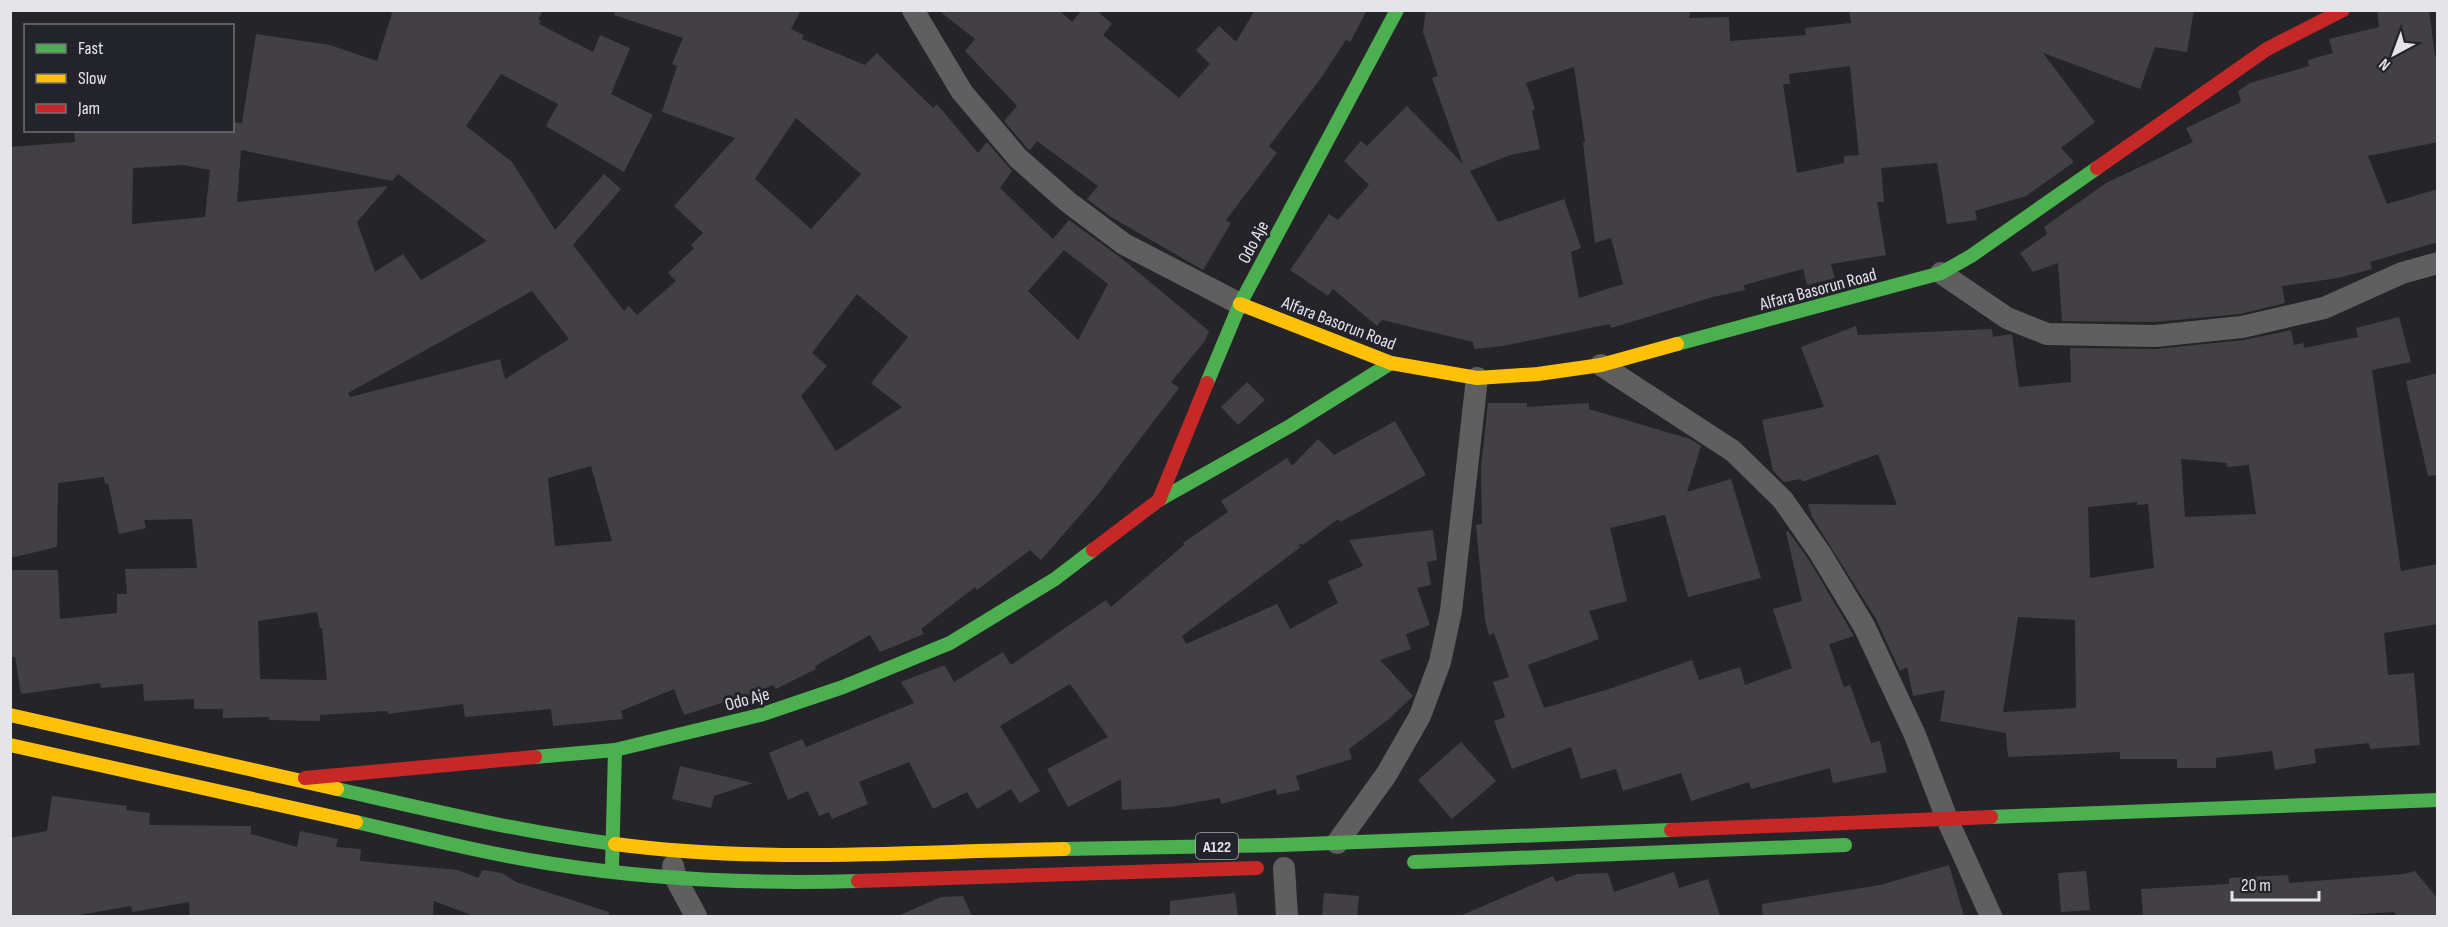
<svg xmlns="http://www.w3.org/2000/svg" width="2448" height="927" font-family="'Sofia Sans Condensed',sans-serif">
	<rect width="100%" height="100%" fill="#252529"/>
	<g fill="#424043" fill-rule="evenodd">
		<path d="M 393,10 L 543,10 L 538,20 L 541,21 L 539,24 L 593,52 L 600,35 L 630,48 L 611,94 L 653,115 L 624,172 L 546,126 L 558,104 L 501,74 L 466,126 L 512,162 L 555,230 L 604,174 L 621,189 L 573,245 L 624,311 L 629,306 L 637,315 L 676,281 L 668,273 L 694,248 L 691,245 L 703,233 L 674,206 L 735,138 L 662,112 L 677,66 L 672,64 L 683,38 L 614,15 L 615,10 L 801,10 L 791,29 L 804,35 L 802,39 L 865,65 L 877,53 L 933,108 L 937,104 L 978,153 L 987,142 L 1012,171 L 1000,188 L 1053,239 L 1069,220 L 1121,258 L 1209,331 L 1205,341 L 1171,382 L 1179,388 L 1096,497 L 1041,560 L 1030,550 L 977,590 L 975,587 L 921,629 L 924,634 L 880,652 L 870,635 L 815,666 L 816,669 L 776,689 L 773,685 L 741,699 L 740,697 L 684,715 L 674,689 L 621,711 L 623,719 L 553,726 L 551,709 L 465,717 L 463,704 L 388,714 L 387,711 L 320,715 L 320,721 L 269,720 L 269,717 L 223,718 L 223,709 L 194,709 L 194,699 L 144,701 L 143,684 L 101,688 L 100,683 L 21,694 L 15,657 L 10,657 L 10,570 L 58,570 L 60,619 L 117,613 L 117,594 L 127,594 L 125,569 L 197,568 L 192,519 L 144,520 L 146,528 L 119,534 L 108,483 L 105,484 L 104,477 L 58,483 L 57,547 L 10,558 L 10,147 L 75,142 L 74,130 L 232,130 L 232,122 L 242,123 L 256,34 L 330,45 L 377,61 ZM 796,118 L 861,174 L 811,229 L 755,179 ZM 241,150 L 392,181 L 398,174 L 487,241 L 421,280 L 403,254 L 375,272 L 357,222 L 388,186 L 237,202 ZM 183,165 L 210,170 L 205,217 L 132,224 L 133,168 ZM 1064,250 L 1108,284 L 1078,340 L 1028,291 ZM 532,291 L 569,339 L 505,379 L 500,359 L 350,397 L 348,393 ZM 857,294 L 908,337 L 871,383 L 902,407 L 836,451 L 801,396 L 827,366 L 812,353 ZM 591,466 L 612,541 L 555,546 L 548,478 ZM 317,612 L 320,628 L 322,628 L 327,680 L 260,679 L 258,621 Z"/>
		<polygon points="938,10 1059,10 1072,22 1082,10 1096,10 1112,24 1103,35 1179,98 1210,64 1196,50 1219,26 1236,42 1255,10 1367,10 1350,42 1346,40 1321,78 1269,146 1277,153 1226,220 1231,223 1203,270 1111,217 1087,199 1098,186 1037,141 1030,150 1028,149 1004,121 1017,106 965,51 975,39"/>
		<path d="M 1426,10 L 1690,10 L 1689,18 L 1729,17 L 1730,41 L 1806,35 L 1805,28 L 1851,23 L 1849,10 L 2194,10 L 2187,52 L 2155,47 L 2140,89 L 2043,53 L 2095,122 L 2061,148 L 2074,162 L 2026,196 L 1975,211 L 1977,220 L 1947,224 L 1937,163 L 1881,168 L 1884,202 L 1877,202 L 1886,255 L 1831,264 L 1835,278 L 1807,285 L 1803,269 L 1744,285 L 1745,290 L 1713,297 L 1611,328 L 1610,324 L 1503,346 L 1474,349 L 1473,342 L 1382,320 L 1377,326 L 1333,289 L 1328,296 L 1290,270 L 1329,214 L 1338,220 L 1369,185 L 1344,161 L 1361,141 L 1367,146 L 1407,106 L 1463,164 L 1432,78 L 1438,76 L 1423,32 ZM 1850,66 L 1859,155 L 1844,156 L 1844,163 L 1797,173 L 1783,84 L 1790,84 L 1789,74 ZM 1574,67 L 1585,142 L 1583,143 L 1595,243 L 1611,238 L 1623,284 L 1579,298 L 1571,252 L 1581,248 L 1564,199 L 1498,222 L 1470,171 L 1510,155 L 1540,149 L 1532,111 L 1535,109 L 1526,83 Z"/>
		<polygon points="2377,10 2429,10 2435,56 2438,56 2438,142 2368,156 2387,204 2438,189 2438,242 2370,262 2372,269 2338,278 2282,286 2285,303 2240,314 2154,322 2062,321 2058,263 2033,272 2020,253 2047,234 2044,227 2106,183 2193,142 2186,128 2241,102 2238,91 2250,83 2309,66 2308,60 2333,53 2329,39 2379,27"/>
		<path d="M 2399,317 L 2411,362 L 2372,370 L 2401,571 L 2438,564 L 2438,624 L 2384,633 L 2388,675 L 2414,673 L 2420,745 L 2370,749 L 2369,743 L 2314,749 L 2316,763 L 2275,770 L 2272,751 L 2216,758 L 2216,768 L 2177,768 L 2177,759 L 2120,759 L 2120,752 L 2008,757 L 2006,733 L 1940,721 L 1945,690 L 1913,696 L 1907,667 L 1900,671 L 1876,619 L 1812,517 L 1808,504 L 1897,505 L 1878,454 L 1802,482 L 1801,479 L 1784,482 L 1773,471 L 1762,420 L 1824,407 L 1801,347 L 1856,326 L 1858,335 L 1992,329 L 1993,337 L 2012,334 L 2019,387 L 2071,382 L 2070,348 L 2156,349 L 2244,340 L 2291,330 L 2294,345 L 2303,343 L 2304,348 L 2358,337 L 2356,328 ZM 2181,459 L 2227,463 L 2227,467 L 2249,465 L 2256,514 L 2185,517 ZM 2137,502 L 2137,505 L 2148,504 L 2154,568 L 2090,578 L 2088,507 ZM 2018,617 L 2075,620 L 2076,708 L 2003,712 Z"/>
		<polygon points="2438,373 2438,475 2428,476 2406,381"/>
		<polygon points="1247,382 1265,400 1238,425 1221,407"/>
		<polygon points="1488,403 1527,403 1527,407 1589,403 1589,409 1690,439 1701,446 1687,492 1731,479 1761,578 1688,597 1665,515 1610,528 1627,601 1589,611 1599,639 1528,665 1544,708 1609,689 1692,660 1699,680 1740,667 1745,685 1792,668 1773,609 1802,601 1786,532 1788,531 1809,560 1854,636 1829,644 1844,687 1850,685 1871,743 1880,741 1887,772 1833,783 1830,768 1751,789 1749,782 1691,801 1681,773 1623,791 1616,769 1581,779 1571,747 1512,769 1494,721 1505,717 1493,682 1509,677 1494,633 1489,635 1485,620 1476,525 1482,524 1481,467"/>
		<polygon points="1395,421 1426,475 1340,522 1338,519 1303,545 1303,543 1296,547 1302,546 1182,636 1186,644 1277,604 1290,629 1338,603 1328,581 1363,566 1349,540 1433,530 1437,560 1427,562 1431,585 1417,588 1430,625 1406,634 1411,649 1380,660 1413,696 1389,719 1349,749 1352,759 1296,776 1300,790 1277,795 1276,789 1221,804 1220,798 1170,807 1122,810 1121,779 1068,807 1047,769 1108,737 1070,684 1000,726 1040,791 1020,803 1011,789 977,809 967,792 933,809 909,762 859,782 868,804 832,819 829,812 819,816 808,791 788,800 769,753 802,739 806,747 914,703 901,682 942,666 945,666 954,682 1003,652 1011,665 1106,600 1111,607 1184,545 1183,543 1228,512 1221,501 1287,458 1292,466 1318,439 1334,455"/>
		<polygon points="1461,742 1496,781 1452,819 1418,780"/>
		<polygon points="680,766 753,783 714,796 711,808 672,799"/>
		<polygon points="52,796 127,806 126,810 150,813 149,825 251,826 251,834 297,847 300,831 338,839 336,847 361,849 360,861 458,870 478,878 483,870 502,873 516,882 609,912 608,916 474,916 434,901 433,916 190,916 189,902 132,912 131,906 73,916 12,916 10,838 47,831"/>
		<polygon points="1949,865 1964,916 1763,916 1762,904 1880,885"/>
		<polygon points="2086,871 2090,910 2061,912 2058,873"/>
		<polygon points="2415,871 2438,899 2438,916 2397,916 2394,912 2332,916 2143,916 2141,889 2229,884 2229,878 2288,875 2289,883 2404,874"/>
		<polygon points="1674,872 1679,888 1708,879 1720,916 1460,916 1553,876 1556,882 1578,874 1608,873 1614,892"/>
		<polygon points="1235,893 1238,916 1170,916 1170,901"/>
		<polygon points="1324,893 1359,896 1357,916 1322,916"/>
		<polygon points="963,896 972,916 898,916 941,897"/>
	</g>
	<g fill="none" stroke-linecap="round" stroke-linejoin="round">
		<g stroke="#605f5f" stroke-width="22">
			<polyline points="913,10 962,92 1018,158 1068,202 1124,244 1240,304"/>
			<polyline points="1941,273 2007,318 2047,334 2155,336 2242,327 2324,308 2402,273 2438,263"/>
			<polyline points="1601,365 1733,451 1783,500 1820,553 1864,626 1915,735 1947,819 1991,916"/>
			<polyline points="1337,843 1386,775 1420,716 1440,662 1451,611 1477,378"/>
			<polyline points="673,866 676,879 696,916"/>
			<polyline points="1284,868 1287,916"/>
		</g>
		<g stroke="#4caf50" stroke-width="14">
			<polyline points="1677,344 1941,273 1971,256 2097,168"/>
			<polyline points="1207,383 1240,304 1397,10"/>
			<polyline points="1159,500 1290,426 1391,363"/>
			<polyline points="535,757 615,750 760,715 843,687 950,643 1055,579 1093,550"/>
			<path d="M 337,789 C 430,810 521,832 615,844"/>
			<polyline points="1991,817 2438,800"/>
			<path d="M 356,822 C 421,837 487,854 553,864 C 654,880 756,884 858,881"/>
			<polyline points="1064,849 1281,845 1671,830"/>
			<polyline points="1414,862 1845,845"/>
			<polyline points="612,867 615,750"/>
		</g>
		<g stroke="#ffc107" stroke-width="14">
			<polyline points="1240,304 1391,363 1477,378 1538,374 1601,365 1677,344"/>
			<polyline points="10,715 337,789"/>
			<polyline points="10,745 356,822"/>
			<path d="M 615,844 C 765,864 914,851 1064,849"/>
		</g>
		<g stroke="#c62828" stroke-width="14">
			<polyline points="2097,168 2267,49 2343,10"/>
			<polyline points="1093,550 1159,500 1207,383"/>
			<polyline points="305,778 535,757"/>
			<polyline points="1671,830 1991,817"/>
			<polyline points="858,881 1257,868"/>
		</g>
	</g>
	<g text-anchor="middle" stroke-width="6" stroke-linejoin="round" paint-order="stroke">
		<rect fill="#23242b" stroke="#aaaab0" stroke-width="1.5" x="1196" y="833" width="42" height="26" rx="4.5"/>
		<g font-size="16" font-weight="bold" fill="#e4e4e9">
			<text x="1217" y="852">A122</text>
		</g>
		<g font-size="18" fill="#e4e4e9" stroke="#23242b">
			<text transform="translate(1253 242) rotate(-62)" y="6">Odo Aje</text>
			<text transform="translate(1818 289) rotate(-15)" y="6">Alfara Basorun Road</text>
			<text transform="translate(1339 323) rotate(21)" y="6">Alfara Basorun Road</text>
			<text transform="translate(747 699) rotate(-15)" y="6">Odo Aje</text>
		</g>
	</g>
	<rect width="2448" height="927" fill="none" stroke="#e4e4e9" stroke-width="24"/>
	<rect x="24" y="24" width="210" height="108" fill="#23242b" stroke="#707177" stroke-width="1.5"/>
	<rect x="36" y="44" width="30" height="9" fill="#4caf50" stroke="#707177" stroke-width="1.5"/>
	<text x="78" y="54" font-size="18" fill="#e4e4e9">Fast</text>
	<rect x="36" y="74" width="30" height="9" fill="#ffc107" stroke="#707177" stroke-width="1.5"/>
	<text x="78" y="84" font-size="18" fill="#e4e4e9">Slow</text>
	<rect x="36" y="104" width="30" height="9" fill="#c62828" stroke="#707177" stroke-width="1.5"/>
	<text x="78" y="114" font-size="18" fill="#e4e4e9">Jam</text>
	<g transform="translate(2394 54) rotate(221)" stroke="#23242b" stroke-width="4.5" paint-order="stroke">
	<path d="M0-4.5L10 22L0 15L-10 22Z" fill="#e4e4e9"/>
	<text y="-9" font-size="16" font-weight="bold" text-anchor="middle" fill="#e4e4e9">N</text>
	</g>
	<path d="M2232 891v9h87v-9" fill="none" stroke="#e4e4e9" stroke-width="3"/>
	<text x="2241" y="891" font-size="18" fill="#e4e4e9" stroke="#23242b" stroke-width="4.5" paint-order="stroke">20 m</text>
</svg>
